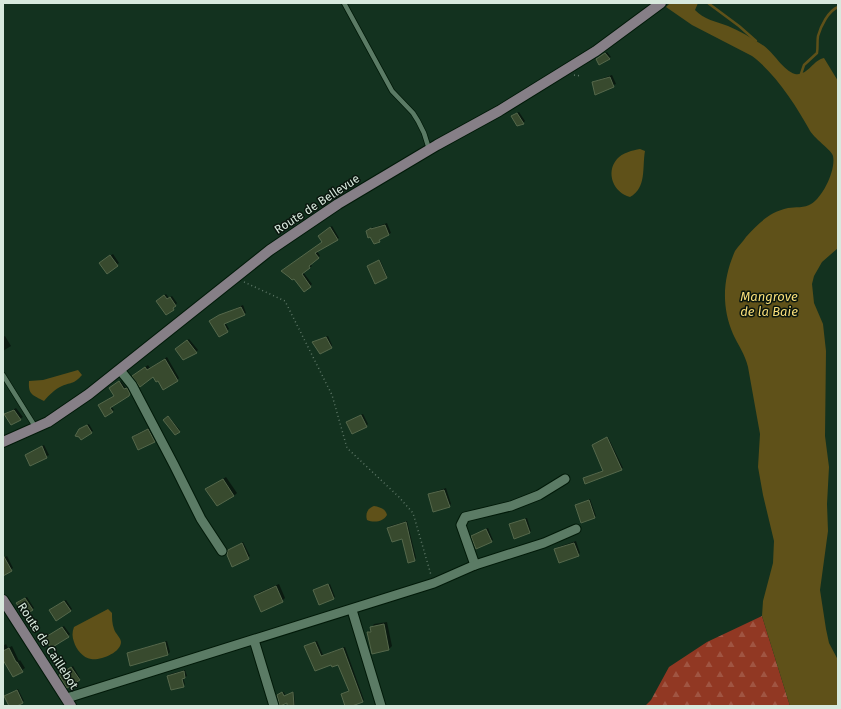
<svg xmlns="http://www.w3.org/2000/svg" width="841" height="709" font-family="'Fira Sans',sans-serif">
	<defs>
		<pattern id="forest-firs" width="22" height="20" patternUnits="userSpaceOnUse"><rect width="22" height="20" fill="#913823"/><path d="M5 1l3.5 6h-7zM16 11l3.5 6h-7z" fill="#a05542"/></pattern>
	</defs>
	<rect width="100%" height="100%" fill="#13321f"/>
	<polygon fill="url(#forest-firs)" points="762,616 790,706 645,706 651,700 669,667 707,642"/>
	<g fill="#5f5119">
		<path d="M 670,3 L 698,3 L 695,10 C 703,19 717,22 728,26 C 740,31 750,37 761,44 C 773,51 783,71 795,74 C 808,76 813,60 824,58 L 838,81 L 838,248 L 822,262 L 814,276 L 812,284 L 814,303 L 823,324 L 826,351 L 825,436 L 829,467 L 827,504 L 828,531 L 820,590 L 826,629 L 829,643 L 838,660 L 838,706 L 790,706 L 762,616 L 763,601 L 773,563 L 774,541 L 763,495 L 758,467 L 760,434 L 748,367 C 745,354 738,345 733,334 C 721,306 723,278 735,251 C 738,246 743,242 746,237 C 758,224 769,212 788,208 C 795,207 805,208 811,204 C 823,197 836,170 833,156 C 832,150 813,138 809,129 C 796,105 774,72 752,56 L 692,25 L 666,7 Z"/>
		<path d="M 640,149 L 645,151 C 642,167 647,188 630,197 C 614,193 605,173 617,159 C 622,153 633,150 640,149 Z"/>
		<path d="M 78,370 L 82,375 C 74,384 72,382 62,386 C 55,389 49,395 44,401 C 33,395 28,395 29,381 L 43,380 Z"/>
		<path d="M 374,506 C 380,507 386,509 387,515 C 383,522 374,523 367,520 C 365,513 368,508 374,506 Z"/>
		<path d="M 108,609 L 112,613 C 112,618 112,624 114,629 C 115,633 121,638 121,642 C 121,653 99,661 91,659 C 83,658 76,649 74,642 C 72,637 72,632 74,627 Z"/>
	</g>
	<g fill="#0007">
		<polygon points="607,52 611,57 609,58 599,57"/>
		<polygon points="612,75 616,84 596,93 593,83 595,81"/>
		<polygon points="519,112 525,121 523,123 514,115"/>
		<polygon points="387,223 391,233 381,238 379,241 367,231 373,227 373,228"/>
		<polygon points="332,226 339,238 317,251 320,256 310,263 312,266 303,272 312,284 310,286 295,278 323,242 321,234"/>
		<polygon points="113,254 119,263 107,272 102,261"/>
		<polygon points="380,260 387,276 386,277 369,265"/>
		<polygon points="166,294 169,298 172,296 177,303 175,306 174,308 172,303 159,300"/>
		<polygon points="243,305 246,313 225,322 229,329 219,336 210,321"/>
		<polygon points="5,336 11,346 3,351 3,337"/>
		<polygon points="328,336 332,345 331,347 315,341"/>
		<polygon points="189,339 198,350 196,352 178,348"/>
		<polygon points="167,357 179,378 177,380 158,380 153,376 136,374 148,365 150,368"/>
		<polygon points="121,381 126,388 129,387 131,392 128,395 111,406 114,410 106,415 99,405 115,395 111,387"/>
		<polygon points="16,408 23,417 11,424 5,414"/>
		<polygon points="363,414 368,424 366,426 349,421"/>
		<polygon points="169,417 180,430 175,434 165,420"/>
		<polygon points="89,424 93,431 91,432 82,428"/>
		<polygon points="152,427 158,438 155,441 139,449 133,437 136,434"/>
		<polygon points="608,437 623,468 586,477 604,470 595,444"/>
		<polygon points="44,445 49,455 30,465 26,455"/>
		<polygon points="226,477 237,493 234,496 207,489"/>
		<polygon points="446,488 451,504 449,506 429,495 431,493"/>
		<polygon points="590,499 596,516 594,517 577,505"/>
		<polygon points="527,518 531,531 529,532 510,525"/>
		<polygon points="407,521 416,558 414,560 403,538 388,528 390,526"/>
		<polygon points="488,528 493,540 491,541 472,536"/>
		<polygon points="576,541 580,553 578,555 556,549 558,547"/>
		<polygon points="243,542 250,556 233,566 231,549"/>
		<polygon points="7,556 13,568 3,575 3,558"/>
		<polygon points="279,584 285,598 282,601 255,596 258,593"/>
		<polygon points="330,584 335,597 333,598 315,590"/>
		<polygon points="27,597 34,608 32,610 19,601"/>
		<polygon points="66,600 72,609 70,611 52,608"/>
		<polygon points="387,622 392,646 389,649 368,633 374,624"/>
		<polygon points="64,626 70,634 68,636 47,637"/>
		<polygon points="167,641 170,652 168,654 131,665 128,654 130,652"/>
		<polygon points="317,641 323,655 345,647 364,700 362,701 346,706 342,694 349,690 339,664 333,666 305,646"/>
		<polygon points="6,644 8,648 12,646 19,661 20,660 25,668 13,676 3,658 3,646"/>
		<polygon points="73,666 80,678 79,680 62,674"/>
		<polygon points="185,670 187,676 183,678 185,684 183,686 168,676 170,674"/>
		<polygon points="18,689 24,701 15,706 10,706 7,695"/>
		<polygon points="284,692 285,695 294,692 295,706 288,706 288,702 280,693"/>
	</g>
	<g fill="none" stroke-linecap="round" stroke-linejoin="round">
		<g stroke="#5f5119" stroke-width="2.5">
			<polyline points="708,3 739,26 756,41"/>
			<path d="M 800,77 L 804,65 L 817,53 C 818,47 817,42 818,36 C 821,26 828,11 838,7"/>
		</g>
	</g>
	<g fill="#384a2e" stroke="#55684b">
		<polygon points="605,53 610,59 599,65 596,59"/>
		<polygon points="610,77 614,87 595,95 592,82"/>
		<polygon points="517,113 524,124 517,126 511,116"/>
		<polygon points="385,225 389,235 379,240 380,242 374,244 370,237 368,238 366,231 371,228 371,229"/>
		<polygon points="330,227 338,240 315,253 319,258 309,266 310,268 302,274 311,287 304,292 294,279 292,280 289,277 281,271 322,242 318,236"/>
		<polygon points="110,255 118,266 107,274 99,263"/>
		<polygon points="379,260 387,278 375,284 367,266"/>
		<polygon points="164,295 167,299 170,297 176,306 173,308 174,310 166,315 156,301"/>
		<polygon points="241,307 245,315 224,324 228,332 219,337 209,321 219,315"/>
		<polygon points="326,337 332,348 320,354 312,342"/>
		<polygon points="187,340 197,353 183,360 175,349"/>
		<polygon points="165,359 178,381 163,390 158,381 156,382 153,377 140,387 132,376 145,367 147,370"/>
		<polygon points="119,381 124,389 127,388 130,394 129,396 110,408 113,412 105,417 98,405 114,396 109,388"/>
		<polygon points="14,410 21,420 11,425 4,414"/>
		<polygon points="361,415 367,427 352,434 346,422"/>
		<polygon points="168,416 180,432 175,435 163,420"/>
		<polygon points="87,425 92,433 81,440 79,437 75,436 79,429"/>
		<polygon points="148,429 155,442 138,450 132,437"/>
		<polygon points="607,437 622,470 585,484 583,478 603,471 592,445"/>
		<polygon points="42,446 47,458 30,466 25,455"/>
		<polygon points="223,479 234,496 217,506 205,489"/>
		<polygon points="444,490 450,507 433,512 428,494"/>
		<polygon points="589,500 595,518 581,523 575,505"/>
		<polygon points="525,519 530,533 514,539 509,524"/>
		<polygon points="406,522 415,561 408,563 402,539 392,542 387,528"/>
		<polygon points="486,529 492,542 476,549 471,536"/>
		<polygon points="242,543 249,559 232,567 227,555 228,550"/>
		<polygon points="574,543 579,556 559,563 554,549"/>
		<polygon points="3,555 12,571 3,576"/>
		<polygon points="328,584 334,599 319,605 313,590"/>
		<polygon points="276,586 283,602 261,612 254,596"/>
		<polygon points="25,598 33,610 25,615 16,603"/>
		<polygon points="64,601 71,611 56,621 49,610"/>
		<polygon points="384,624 389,650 372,654 367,632 371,632 370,627"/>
		<polygon points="62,627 69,637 51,648 44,638"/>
		<polygon points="165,642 168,655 130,666 127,653"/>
		<polygon points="315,642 321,656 343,648 363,702 352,706 345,706 341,694 349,691 338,665 332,667 331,665 315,671 304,646"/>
		<polygon points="9,648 16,662 17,662 23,672 13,677 3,660 3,651"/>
		<polygon points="71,667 80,680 67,688 59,675"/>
		<polygon points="184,671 185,678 182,679 184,687 171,690 167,676"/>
		<polygon points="17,690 23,703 17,706 9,706 4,696"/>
		<polygon points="282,692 284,696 293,692 294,706 287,706 287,703 280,706 277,695"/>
	</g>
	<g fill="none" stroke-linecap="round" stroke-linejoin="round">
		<g stroke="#001908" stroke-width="6">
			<g id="lane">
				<polyline points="344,3 392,91 413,113 418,121 424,133 429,149"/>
				<polyline points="3,375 36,428"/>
			</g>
		</g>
		<g stroke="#001908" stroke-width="11">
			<g id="street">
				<polyline points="120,370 132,385 174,465 201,519 222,551"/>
				<polyline points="475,565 461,525 465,517 511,506 539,495 565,479"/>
				<polyline points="352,610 381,706"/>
				<polyline points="254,640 274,706"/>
				<polyline points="67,698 434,583 475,565 544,543 576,529"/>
			</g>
		</g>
		<g stroke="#001908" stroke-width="12">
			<g id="secondary">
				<polyline points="3,442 48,422 89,394 270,250 338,204 437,145 499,111 596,51 661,3"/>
				<polyline points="3,600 71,706"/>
			</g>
		</g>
		<g stroke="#5e7767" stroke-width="1.5" stroke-dasharray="1 3" stroke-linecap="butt">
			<polyline points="574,75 581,76"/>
			<polyline points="244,282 285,301 332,395 347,448 399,497 413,513 431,575"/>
		</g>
		<use href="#lane" stroke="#5b7b65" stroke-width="4.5"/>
		<use href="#street" stroke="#5b7b65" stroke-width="9"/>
		<use href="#secondary" stroke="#867f87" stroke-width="10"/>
	</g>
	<g text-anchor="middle" stroke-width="3" stroke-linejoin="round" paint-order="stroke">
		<g font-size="12" fill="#d8e9dd" stroke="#0a160e">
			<text transform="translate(317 204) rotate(-33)" y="4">Route de Bellevue</text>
			<text transform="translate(48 646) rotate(57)" y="4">Route de Caillebot</text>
		</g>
		<g font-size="13" font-style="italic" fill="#fadf7a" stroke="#0a160e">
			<text x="769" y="301">Mangrove<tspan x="769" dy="15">de la Baie</tspan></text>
		</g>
	</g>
	<rect width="841" height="709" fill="none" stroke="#d8e9dd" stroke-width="8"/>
</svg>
